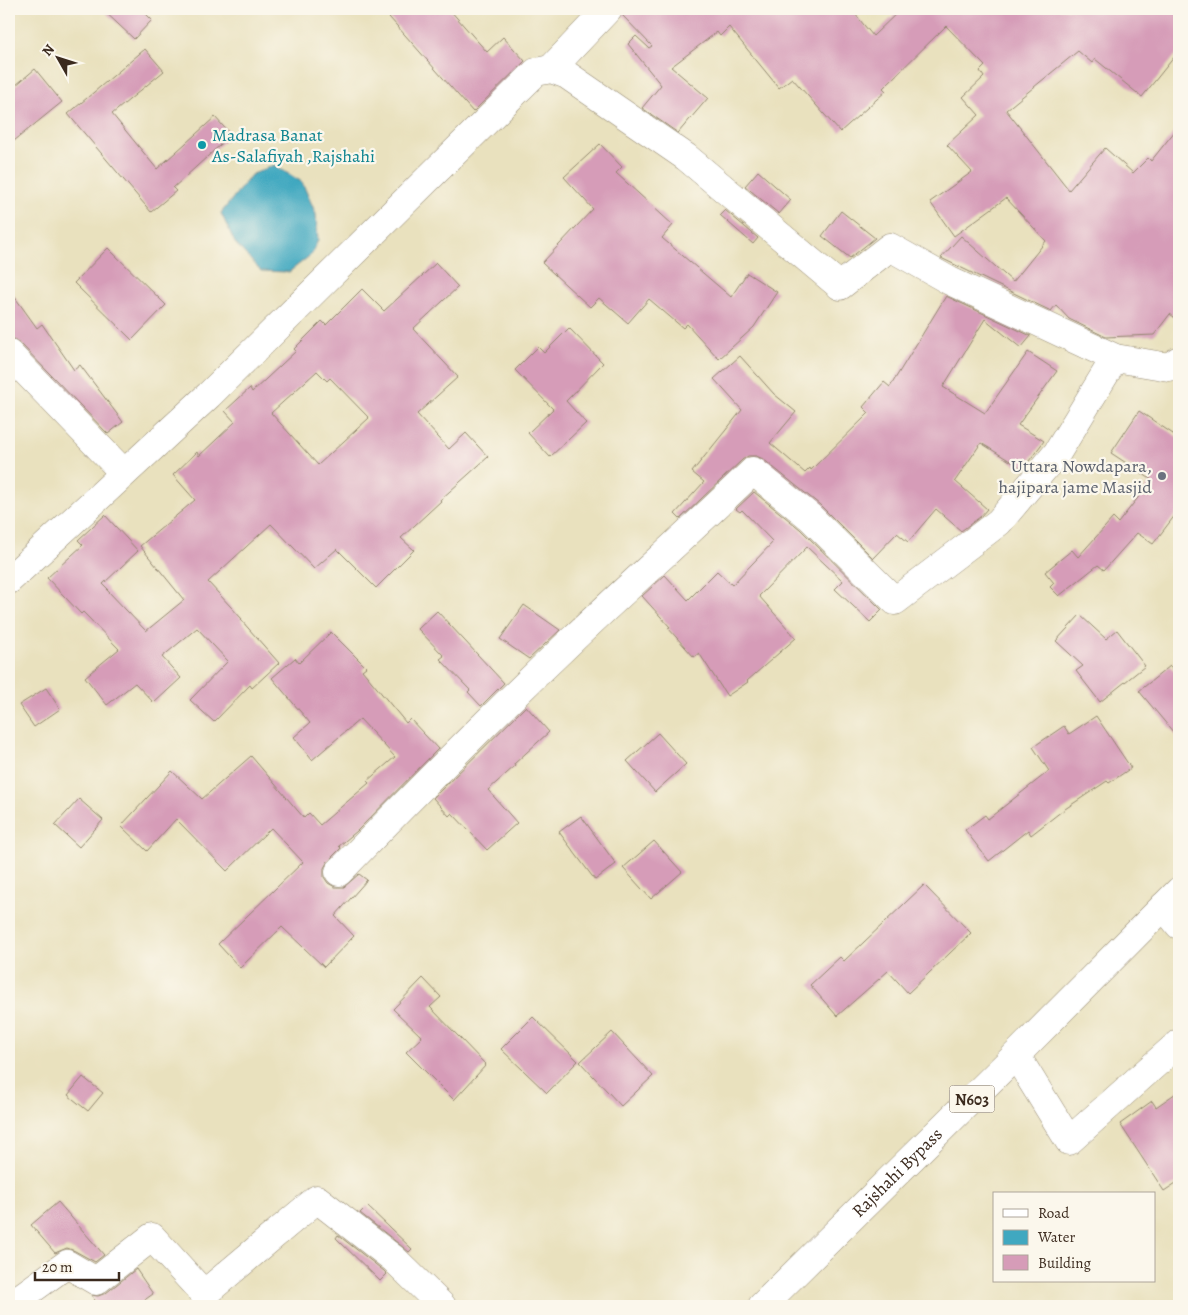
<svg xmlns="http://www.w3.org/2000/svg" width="1188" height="1315" font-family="Alegreya,serif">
	<rect width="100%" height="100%" fill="#fbf7ec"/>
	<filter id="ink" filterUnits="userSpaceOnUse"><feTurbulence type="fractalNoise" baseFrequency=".02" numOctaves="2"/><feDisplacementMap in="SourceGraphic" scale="10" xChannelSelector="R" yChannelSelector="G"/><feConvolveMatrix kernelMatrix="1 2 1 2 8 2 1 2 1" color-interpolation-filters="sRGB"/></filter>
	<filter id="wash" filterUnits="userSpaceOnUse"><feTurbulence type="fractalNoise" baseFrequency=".0096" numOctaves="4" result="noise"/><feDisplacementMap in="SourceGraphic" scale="20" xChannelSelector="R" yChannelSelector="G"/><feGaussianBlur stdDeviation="1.12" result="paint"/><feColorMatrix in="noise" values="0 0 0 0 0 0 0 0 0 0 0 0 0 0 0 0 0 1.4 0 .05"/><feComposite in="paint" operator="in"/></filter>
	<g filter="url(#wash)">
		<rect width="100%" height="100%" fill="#e9e1be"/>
		<polygon fill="#40a8c0" stroke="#3e696f" points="274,165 302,182 316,214 318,240 312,254 289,272 261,271 235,243 221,213 251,175"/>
		<g id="blocks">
			<g fill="#d69cb8" fill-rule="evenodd">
				<polygon points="102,9 141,9 152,20 134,39"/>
				<polygon points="382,9 449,9 487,52 503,37 525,61 473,112"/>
				<polygon points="623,9 851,9 873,36 901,9 1179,9 1179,51 1142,97 1095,59 1092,63 1078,51 1006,110 1069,190 1105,148 1133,173 1148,158 1151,161 1179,126 1179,321 1170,314 1154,335 1106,337 1069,319 1056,305 1051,311 941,258 961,236 1013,282 1046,241 1006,198 954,236 930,202 972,172 947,145 979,115 963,97 984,77 980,71 985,66 946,26 883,88 886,91 840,132 792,78 779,88 729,27 720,36 717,32 671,67 708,98 678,133 642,108 661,85 628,44 636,36 649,48 652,46 622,15"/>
				<polygon points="145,49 164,71 112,114 157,169 215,117 231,135 173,188 176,191 151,212 68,114"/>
				<polygon points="35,69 62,102 9,145 9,91"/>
				<polygon points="600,144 622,167 616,173 673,225 662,238 731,297 747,273 777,292 754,327 719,359 687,324 683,328 649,299 628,323 599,298 590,307 542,263 593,209 564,177"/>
				<polygon points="758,171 791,200 779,214 745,186"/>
				<polygon points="725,210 758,238 753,244 720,215"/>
				<polygon points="841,211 875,238 850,258 822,236"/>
				<polygon points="108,248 166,305 132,340 74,283"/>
				<path d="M 436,263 L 458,287 L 413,329 L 458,377 L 417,414 L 449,449 L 466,433 L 488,457 L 440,500 L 441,501 L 401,538 L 414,550 L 376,588 L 337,549 L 314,569 L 271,524 L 208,582 L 242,619 L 241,620 L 279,663 L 252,688 L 250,685 L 214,722 L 190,700 L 228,661 L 197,628 L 162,657 L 181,678 L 154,703 L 135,683 L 107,705 L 85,677 L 119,649 L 83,612 L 81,614 L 47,578 L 83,545 L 78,540 L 105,515 L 138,551 L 103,584 L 108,589 L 107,590 L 146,631 L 184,600 L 140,546 L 195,500 L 173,475 L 197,452 L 199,456 L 235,422 L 225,411 L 250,388 L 252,392 L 296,351 L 294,349 L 322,321 L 326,325 L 362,289 L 384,311 ZM 317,371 L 327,381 L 330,378 L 369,418 L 318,465 L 271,413 Z"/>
				<polygon points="9,289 37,328 42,324 74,370 80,365 123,422 108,434 20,343 14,339 9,339"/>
				<polygon points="946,296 1031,336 1021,348 985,319 943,387 985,413 1028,352 1057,371 1018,425 1044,441 1023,469 981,443 955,481 987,509 980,517 961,531 936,509 908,542 897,533 873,558 820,505 763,459 756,456 748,456 742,460 680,519 675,514 704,482 692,472 742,410 714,379 740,356 774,394 796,412 770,443 805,473 810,468 811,470 869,413 863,407 884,382 890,387"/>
				<polygon points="569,328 603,363 566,401 586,423 550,457 528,433 553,409 515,370 538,347 544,353"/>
				<polygon points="1139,411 1179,438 1179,510 1153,544 1137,533 1104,570 1098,565 1059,596 1050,587 1054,583 1045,572 1072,550 1078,557 1113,518 1118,523 1152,480 1111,453"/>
				<polygon points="754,492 800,529 882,610 870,622 835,589 843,581 807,547 759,596 796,638 747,681 748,682 727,696 699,653 694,657 668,628 670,627 642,596 665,575 688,600 717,571 732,585 773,542 742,510 740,512 736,509"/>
				<polygon points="524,605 560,630 529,659 500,639"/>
				<polygon points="437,611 504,683 481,706 468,692 470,690 440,659 444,656 418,629"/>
				<polygon points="1080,615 1106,639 1117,630 1145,666 1100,702 1076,671 1083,666 1056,641"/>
				<polygon points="331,632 366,667 362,670 406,723 410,719 438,749 357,831 339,846 341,848 328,861 324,868 324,877 328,883 335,887 344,887 359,874 367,880 335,916 354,936 324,967 282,927 240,968 218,944 303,862 271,828 227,871 176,819 147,851 121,826 172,771 202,799 251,756 304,818 309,813 320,825 369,783 367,781 395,757 360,719 312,760 294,737 310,723 272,678 295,658 299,663"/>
				<polygon points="1170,666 1179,677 1179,739 1139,691"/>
				<polygon points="46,688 60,709 34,727 19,705"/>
				<polygon points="526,706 549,732 514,764 515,766 488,790 517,823 487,850 452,813 449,816 433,798"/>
				<polygon points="1096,716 1131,768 1109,783 1107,781 1062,811 1031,835 1028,830 989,861 965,830 985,815 988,819 1049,771 1033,747 1064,726 1069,734"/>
				<polygon points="658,733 686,764 655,792 627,761"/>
				<polygon points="79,799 103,820 79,847 55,825"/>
				<polygon points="581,816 616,864 595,880 559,832"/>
				<polygon points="654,841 682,872 651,899 623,868"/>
				<polygon points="924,885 971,933 908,993 888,971 837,1016 810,985 840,957 844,961"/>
				<polygon points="423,978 441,997 430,1007 486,1065 454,1100 406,1052 422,1037 393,1009"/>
				<polygon points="533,1017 578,1061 547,1093 501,1049"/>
				<polygon points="612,1032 653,1076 621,1106 580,1062"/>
				<polygon points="83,1077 103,1093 88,1111 68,1095"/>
				<polygon points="1179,1091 1179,1181 1164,1191 1120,1124 1152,1101 1156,1107"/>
				<polygon points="58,1202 104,1255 95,1262 75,1251 67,1248 55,1253 31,1225"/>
				<polygon points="367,1206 412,1249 409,1252 360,1213"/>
				<polygon points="338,1235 384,1271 387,1274 380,1281 336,1238"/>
				<polygon points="136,1269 153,1294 136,1306 99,1306 91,1295 98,1296 106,1293"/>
			</g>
		</g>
	</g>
	<g filter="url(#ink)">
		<use href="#blocks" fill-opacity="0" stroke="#92866e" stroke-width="1"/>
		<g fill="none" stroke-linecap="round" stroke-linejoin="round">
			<g stroke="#92866e" stroke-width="29">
				<g id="minor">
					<polyline points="551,69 608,9"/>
					<polyline points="9,354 124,473"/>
					<polyline points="9,580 209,395 536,72 551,69 567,75 686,157 840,286 890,247 950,281 1115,358 1169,367 1179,360"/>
					<path d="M 339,872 C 415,793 493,715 573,639 C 632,583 694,528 753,471 L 810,517 L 895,601 L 999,522 L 1057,453 L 1115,358"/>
					<polyline points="1164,906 1179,925"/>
					<polyline points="1016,1055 1069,1141 1179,1043"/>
					<polyline points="9,1306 67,1264 96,1281 152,1237 204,1294 317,1199 394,1259 442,1306"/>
				</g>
			</g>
			<g stroke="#92866e" stroke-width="29">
				<g id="highway">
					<path id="s1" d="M 762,1306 L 1016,1055 L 1179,891"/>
				</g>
			</g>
			<use href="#minor" stroke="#fff" stroke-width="28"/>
			<use href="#highway" stroke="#fff" stroke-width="28"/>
		</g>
	</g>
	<circle fill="#0f9aa8" stroke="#fbf7ec" stroke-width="2" cx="202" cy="145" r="5"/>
	<circle fill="#6b7280" stroke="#fbf7ec" stroke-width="2" cx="1162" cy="476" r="5"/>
	<g text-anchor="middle" stroke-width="4.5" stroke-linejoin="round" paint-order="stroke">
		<rect fill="#fbf7ec" stroke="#75685c" stroke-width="1" x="949.5" y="1085.5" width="45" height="27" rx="4"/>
		<g font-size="16" font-weight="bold" fill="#3b2a1e">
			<text x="972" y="1105">N603</text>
		</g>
		<g font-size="18" fill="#0d838f" stroke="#fbf7ec" text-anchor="start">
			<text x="212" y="141">Madrasa Banat<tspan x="212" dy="21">As-Salafiyah ,Rajshahi</tspan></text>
		</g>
		<g font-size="18" fill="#5b616d" stroke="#fbf7ec" text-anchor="end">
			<text x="1152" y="472">Uttara Nowdapara,<tspan x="1152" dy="21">hajipara jame Masjid</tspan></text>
		</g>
		<g font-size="18" fill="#3b2a1e" stroke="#fbf7ec">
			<text dy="6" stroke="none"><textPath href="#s1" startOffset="190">Rajshahi Bypass</textPath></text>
		</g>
	</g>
	<rect width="1188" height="1315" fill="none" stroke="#fbf7ec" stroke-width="30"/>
	<rect x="993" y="1192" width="162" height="90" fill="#fbf7ec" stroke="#aea59a"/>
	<rect x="1003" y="1209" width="25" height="8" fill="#ffffff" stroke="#aea59a"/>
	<text x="1038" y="1218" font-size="15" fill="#3b2a1e">Road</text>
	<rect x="1003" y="1230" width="25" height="15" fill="#40a8c0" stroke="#aea59a"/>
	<text x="1038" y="1242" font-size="15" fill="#3b2a1e">Water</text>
	<rect x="1003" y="1255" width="25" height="15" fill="#d69cb8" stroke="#aea59a"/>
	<text x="1038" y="1268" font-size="15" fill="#3b2a1e">Building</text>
	<g transform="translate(58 58) rotate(309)" stroke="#fbf7ec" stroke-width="4" paint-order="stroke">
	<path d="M0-4L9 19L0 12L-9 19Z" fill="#3b2a1e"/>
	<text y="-8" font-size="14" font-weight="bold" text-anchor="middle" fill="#3b2a1e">N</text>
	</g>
	<path d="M35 1272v8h84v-8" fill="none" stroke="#3b2a1e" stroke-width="2.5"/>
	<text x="42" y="1272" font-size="15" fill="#3b2a1e" stroke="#fbf7ec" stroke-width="4" paint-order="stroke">20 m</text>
</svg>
